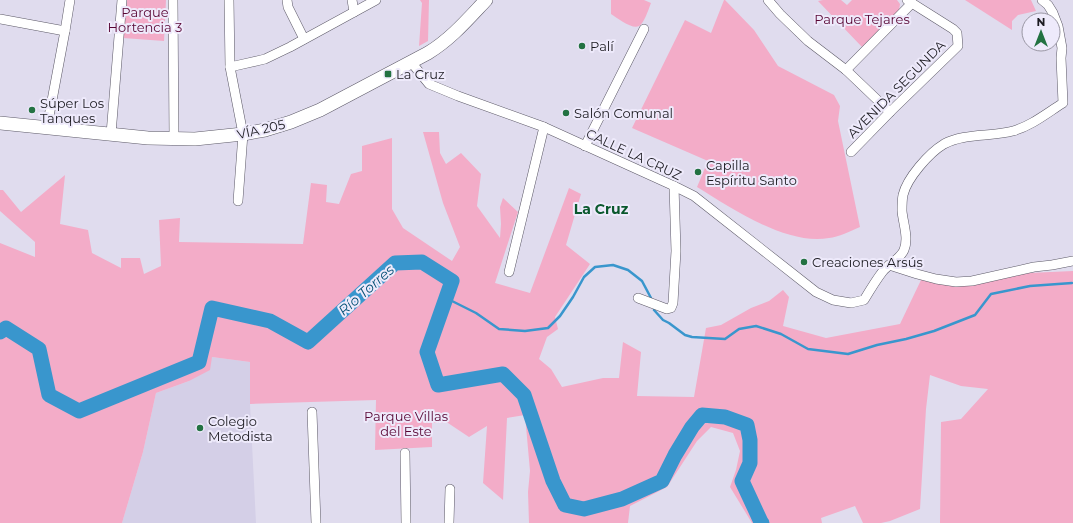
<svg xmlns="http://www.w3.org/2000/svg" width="1073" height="523" font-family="Montserrat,sans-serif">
	<rect width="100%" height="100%" fill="#e0dcee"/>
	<polygon fill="#d4cfe7" points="212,357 250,362 250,404 256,523 122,523 143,452 156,393 189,381"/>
	<g fill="#f3acc8">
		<polygon points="127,0 166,0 164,41 123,38"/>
		<polygon points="420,0 429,0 428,41 419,46 422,3"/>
		<path d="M 611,0 L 644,0 L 651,3 C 649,8 644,24 639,26 C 633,30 617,18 611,14 Z"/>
		<path d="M 724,0 L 725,0 L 754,30 L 778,66 L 834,95 L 840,106 L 838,121 L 860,227 C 851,231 838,237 829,238 C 787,246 731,208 697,187 L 708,161 L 632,128 L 685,20 L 711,33 Z"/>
		<polygon points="823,0 841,0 847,5 852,0 897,0 900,4 899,10 862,47 818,1"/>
		<polygon points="965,0 1031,0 1036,11 1018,15 1012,21 1012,30"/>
		<polygon points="423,132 439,132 440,153 446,164 461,153 481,174 477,206 500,238 501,224 500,207 503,198 518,212 495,283 530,293 569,188 581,194 566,245 590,264 555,317 558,329 547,337 539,359 551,369 562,387 603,378 619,378 623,342 641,352 637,396 694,397 706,328 721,325 751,308 769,301 783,290 789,297 783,326 826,338 900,324 921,280 956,287 1029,273 1073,271 1073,523 940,523 941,422 961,419 988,389 961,386 930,375 926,409 920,509 890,521 881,523 863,523 855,506 821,518 822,523 752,523 730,487 736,470 740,451 733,433 711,427 697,441 667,487 630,506 628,523 529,523 528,492 530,471 525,415 507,418 503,500 483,483 487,426 469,437 448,423 432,423 432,447 375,450 376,400 250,404 250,362 212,357 210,370 189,381 156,393 143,452 122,523 0,523 0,243 35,257 35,242 0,211 0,190 3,190 21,212 65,175 60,224 88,230 92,253 121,268 121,258 140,258 144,274 161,266 159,220 180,218 179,242 303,244 311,183 327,185 326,202 339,204 351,174 362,171 362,146 392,138 392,209 403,228 452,261 460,247 443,203"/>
	</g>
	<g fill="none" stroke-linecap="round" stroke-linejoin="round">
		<g stroke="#3996cd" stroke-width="2.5">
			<polyline points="446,298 476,313 499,329 525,331 548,328 560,316 573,297 584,277 595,267 613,265 628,270 642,281 651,298"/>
			<polyline points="654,310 663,320 669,323 685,335 692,337 725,339 739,329 756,326 781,334 808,349 848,354 877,345 906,339 934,331 975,315 991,294 1030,286 1072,283"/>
		</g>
		<polyline stroke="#3996cd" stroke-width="15" points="0,332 6,328 39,349 49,395 79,411 199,362 212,308 270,321 308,342 395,263 422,262 452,281 427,352 438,385 503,374 524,395 553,481 565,505 584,509 622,499 662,481 675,455 692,427 702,415 725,417 747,425 750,440 750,463 742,481 761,522 762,523"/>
		<g stroke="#5c5967" stroke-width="10">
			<g id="minor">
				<polyline points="173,0 174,139"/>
				<polyline points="229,0 230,67 243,134 238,201"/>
				<polyline points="287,0 288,7 304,39"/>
				<polyline points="352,0 354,12"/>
				<polyline points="768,0 780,14 808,41 846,70 890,112"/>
				<polyline points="0,19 65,31"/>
				<path d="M 411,62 L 429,84 L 458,96 L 544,127 L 674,186 L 694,196 L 816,292 L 833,300 L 851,303 L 864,300 C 870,290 876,280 883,271 C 889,264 900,259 904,250 C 909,238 903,223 902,211 C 902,206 902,200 903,195 C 907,178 929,153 944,144 C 964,133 991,137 1013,131 C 1031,126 1047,113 1063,103 L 1061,58 L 1062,48 L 1058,26 L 1053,13 L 1048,5 L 1042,0"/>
				<polyline points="230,67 265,59 290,47 376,0"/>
				<polyline points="846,70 912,3"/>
				<polyline points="47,127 65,31 70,0"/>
				<polyline points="111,134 122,0"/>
				<polyline points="585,146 644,29"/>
				<polyline points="851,152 890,112 958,46 957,33 953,29 907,0"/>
				<polyline points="889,265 917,274 936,279 956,282 972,281 1034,267 1052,265 1073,261"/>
				<polyline points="509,272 544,127"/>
				<polyline points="638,298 667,309 671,308 673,303 676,251 674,186"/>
				<polyline points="312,412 316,523"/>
				<polyline points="405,453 406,523"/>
				<polyline points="449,523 450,489"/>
			</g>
		</g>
		<g stroke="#5c5967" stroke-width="14">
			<path id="secondary" d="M 0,123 L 148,138 L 195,139 L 243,134 L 265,130 L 291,122 L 320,110 L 428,53 C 451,39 468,19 486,0"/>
		</g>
		<use href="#minor" stroke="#fff" stroke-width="9"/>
		<use href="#secondary" stroke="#fff" stroke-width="13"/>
	</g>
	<g fill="#237242" stroke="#eeeafb" stroke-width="1.5">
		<circle cx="582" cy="46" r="4"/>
		<rect x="384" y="70" width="8" height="8" rx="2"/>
		<circle cx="32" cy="110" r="4"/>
		<circle cx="566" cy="113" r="4"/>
		<circle cx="698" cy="172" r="4"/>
		<circle cx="804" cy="262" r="4"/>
		<circle cx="200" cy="428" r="4"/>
	</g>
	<g text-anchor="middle" stroke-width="4" stroke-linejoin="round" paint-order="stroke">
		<g font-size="13" fill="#580533" stroke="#eeeafb">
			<text x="145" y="17">Parque<tspan x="145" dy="15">Hortencia 3</tspan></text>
			<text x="862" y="24">Parque Tejares</text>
			<text x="406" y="421">Parque Villas<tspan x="406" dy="15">del Este</tspan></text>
		</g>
		<g font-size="13" fill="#1c1b21" stroke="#eeeafb" text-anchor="start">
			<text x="590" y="51">Palí</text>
			<text x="396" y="79">La Cruz</text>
			<text x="40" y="108">Súper Los<tspan x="40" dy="15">Tanques</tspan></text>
			<text x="574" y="118">Salón Comunal</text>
			<text x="706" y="170">Capilla<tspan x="706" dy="15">Espíritu Santo</tspan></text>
			<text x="812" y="267">Creaciones Arsús</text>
			<text x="208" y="426">Colegio<tspan x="208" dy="15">Metodista</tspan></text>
		</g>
		<g font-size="13" fill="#1c1b21" stroke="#eeeafb">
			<text transform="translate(896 89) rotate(-45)" y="5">AVENIDA SEGUNDA</text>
			<text transform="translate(261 129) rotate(-13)" y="5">VÍA 205</text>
			<text transform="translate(634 154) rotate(25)" y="5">CALLE LA CRUZ</text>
		</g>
		<g font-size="14" font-weight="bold" fill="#0a582d" stroke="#eeeafb">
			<text x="601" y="214">La Cruz</text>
		</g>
		<g font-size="14" font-style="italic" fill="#055075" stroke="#eeeafb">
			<text transform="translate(366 290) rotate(-41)" y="5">Río Torres</text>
		</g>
	</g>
	<g transform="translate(1041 32)"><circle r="19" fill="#eeeafb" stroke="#9a97a4"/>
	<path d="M0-3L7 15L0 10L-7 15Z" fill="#237242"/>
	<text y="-6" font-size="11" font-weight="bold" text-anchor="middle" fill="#1c1b21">N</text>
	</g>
</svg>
